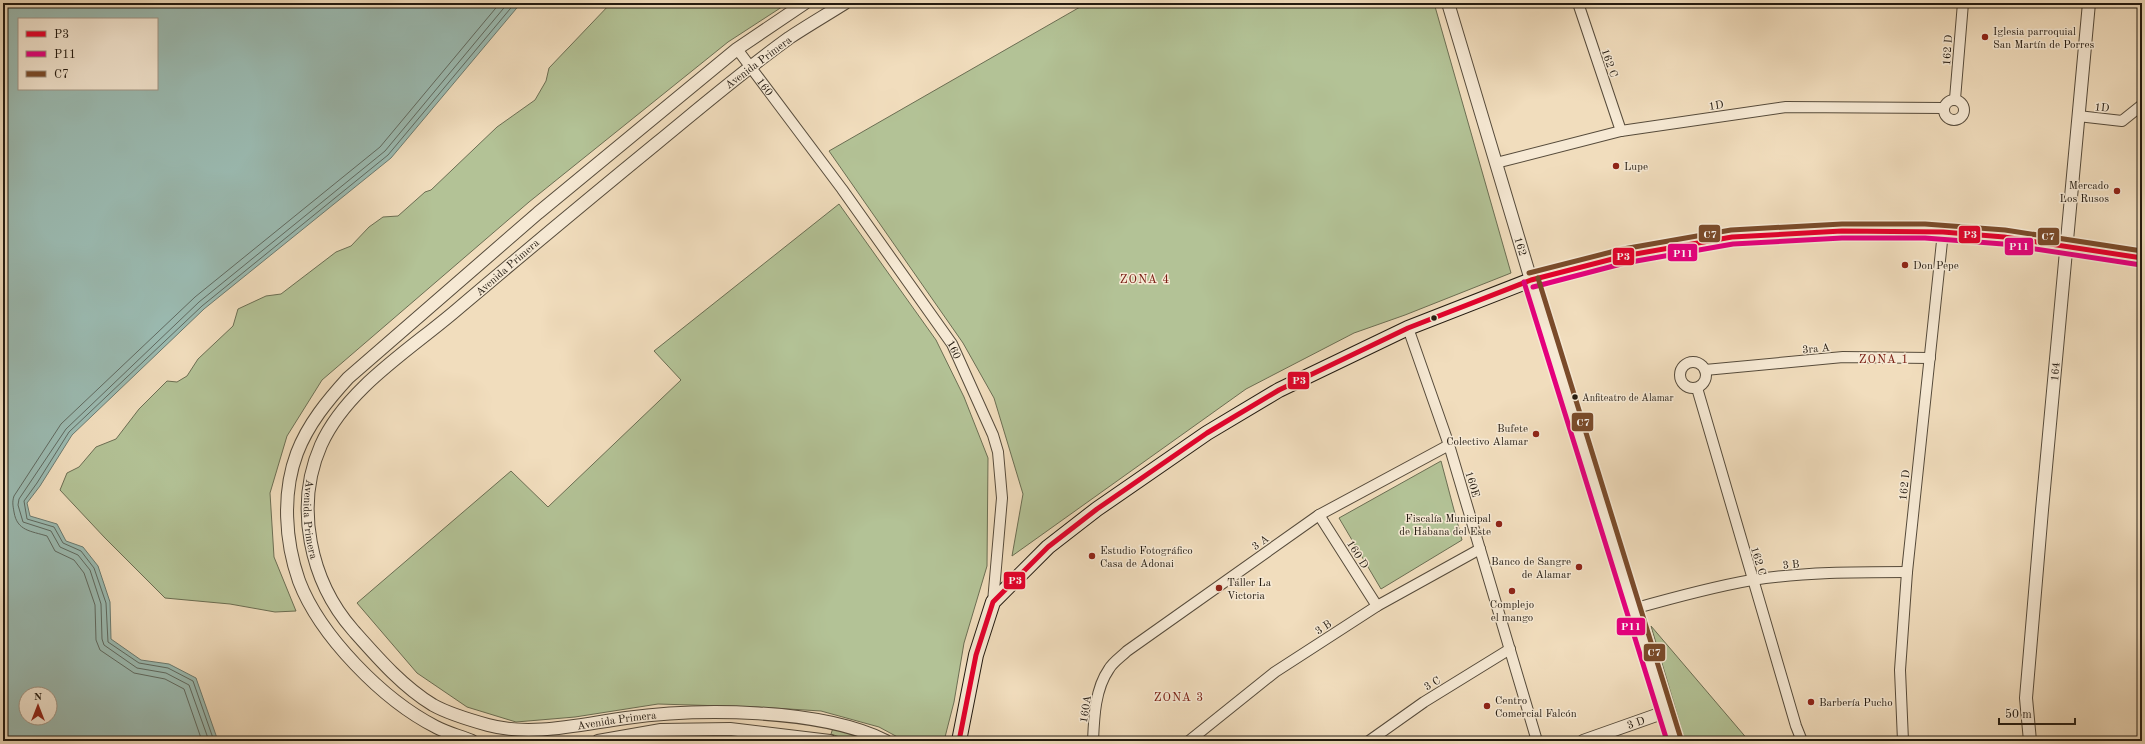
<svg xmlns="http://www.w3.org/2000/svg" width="2145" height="744" font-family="'Old Standard TT',serif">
	<rect width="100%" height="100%" fill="#f1ddbd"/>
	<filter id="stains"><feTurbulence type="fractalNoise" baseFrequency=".005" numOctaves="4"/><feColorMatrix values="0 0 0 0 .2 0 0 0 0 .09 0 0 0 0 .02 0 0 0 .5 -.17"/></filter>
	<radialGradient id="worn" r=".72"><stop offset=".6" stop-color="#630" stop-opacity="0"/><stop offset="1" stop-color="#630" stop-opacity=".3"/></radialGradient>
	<g fill="#b3c296" stroke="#6b6e53">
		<polygon points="611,3 788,3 728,42 529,202 322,380 287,436 270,493 274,557 296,611 275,612 230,604 165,598 105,538 60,490 67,473 79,467 96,447 116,439 139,409 167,381 177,382 187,376 198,359 233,326 238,309 266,296 281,294 336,252 351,246 369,227 383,217 398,216 425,192 431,190 497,127 535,100 546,81 549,68"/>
		<polygon points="1087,3 1434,3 1511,273 1405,315 1354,333 1246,389 1012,556 1023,494 994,398 963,343 829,151"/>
		<polygon points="839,204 936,340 964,397 988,458 987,566 964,643 954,702 944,741 905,741 879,727 821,711 757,707 658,704 575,717 516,722 467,707 417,673 357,603 511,471 548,507 681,380 654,351"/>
		<polygon points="1441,461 1462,540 1381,589 1339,518"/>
		<polygon points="1651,626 1749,741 1685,741"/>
		<polygon points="833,728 869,741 851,741 831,734"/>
	</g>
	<path fill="#9bbbb2" stroke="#6b7b71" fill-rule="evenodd" d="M 3,3 L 521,3 L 391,158 L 204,309 L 72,435 L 40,486 L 27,503 L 30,516 L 57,524 L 66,541 L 83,547 L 98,566 L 110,602 L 111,639 L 141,660 L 169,664 L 196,678 L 218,741 L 3,741 ZM 19,19 L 157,19 L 157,89 L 19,89 ZM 26,694 L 50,694 L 50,718 L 26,718 Z"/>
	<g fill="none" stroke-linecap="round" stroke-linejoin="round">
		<g stroke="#5f6a61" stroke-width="1">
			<path d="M 202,741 L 184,689 L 165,679 L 134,673 L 100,650 L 96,640 L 95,605 L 84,573 L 74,560 L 55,551 L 47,536 C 31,531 17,531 14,512 C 13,506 12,502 14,496 L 61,424 L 195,297 L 380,147 L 500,3"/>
			<polyline points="209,741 189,685 166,673 137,668 104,645 102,639 101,604 90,570 78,555 60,547 51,531 23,522 18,505 19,499 66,429 199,302 385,151 508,3"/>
			<polyline points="214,741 193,681 168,668 139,663 108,642 106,603 94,568 81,551 63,543 54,527 27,519 24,501 37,483 69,432 202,306 388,155 515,3"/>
		</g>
		<g stroke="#564b3b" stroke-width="12">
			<g id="minor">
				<polyline points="1578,3 1621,131"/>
				<path id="s1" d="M 737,49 L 842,189 L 952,344 L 993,435 L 998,452 L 1002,498 L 993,602"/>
				<polyline points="1955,99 1963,3"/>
				<circle cx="1954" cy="110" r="10"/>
				<polyline points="2078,116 2122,121 2142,105"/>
				<polyline points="1496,163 1621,131 1786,107 1944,108"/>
				<polyline points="1408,328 1449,445 1537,741"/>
				<circle cx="1693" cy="375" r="13"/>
				<polyline points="1705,370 1843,357 1930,358"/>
				<polyline points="1697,388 1796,726 1802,741"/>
				<polyline points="1319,515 1377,606"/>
				<path d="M 1633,609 C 1672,598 1712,587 1752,580 C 1803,572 1855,572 1907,572"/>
				<path d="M 1093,741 C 1094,717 1095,689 1109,669 C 1113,662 1121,657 1127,651 L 1319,515 L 1449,445"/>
				<polyline points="1189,741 1275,672 1377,606 1480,549"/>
				<polyline points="1369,741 1424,702 1510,649"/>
				<polyline points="1903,741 1900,670 1907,572 1943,232"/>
			</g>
		</g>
		<g stroke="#564b3b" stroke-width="14">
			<g id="tertiary">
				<path id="s2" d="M 845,3 C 826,15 807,26 789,38 C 743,71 701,107 657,143 C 591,197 525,252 460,307 C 413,348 347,387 321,445 C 294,506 310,581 353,630 C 377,657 402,686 433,705 C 449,714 470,720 488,725 C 532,737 581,724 626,718 C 698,708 820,708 886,741"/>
				<path id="s3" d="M 1448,3 L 1531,280"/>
				<path d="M 472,741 C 460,736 447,733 436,727 C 383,700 320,636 299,581 C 285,541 282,493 297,453 C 308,424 328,400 348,378 L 538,213 L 737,49 L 805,3"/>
				<polyline points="598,741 661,730 730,729 830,741"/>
				<path id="s4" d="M 1583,741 L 1665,712"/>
				<path id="s5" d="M 2030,741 L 2026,698 L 2042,510 L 2089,3"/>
			</g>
		</g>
		<g stroke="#231a10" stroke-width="16">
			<g id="secondary">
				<polyline points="1531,280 1674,741"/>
				<polyline points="959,741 976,655 993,602 1048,547 1097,509 1207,433 1279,390 1408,328 1531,280 1624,256 1732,237 1842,231 1943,232 2004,237 2142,258"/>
			</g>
		</g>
		<use href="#minor" stroke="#f6e9d4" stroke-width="10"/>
		<use href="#tertiary" stroke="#f6e9d4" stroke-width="12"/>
		<use href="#secondary" stroke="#f6e9d4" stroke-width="14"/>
		<g stroke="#f6e9d4" stroke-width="8">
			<polyline id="bus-1" points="959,741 976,655 993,602 1048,547 1097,509 1207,433 1279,390 1408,328 1531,280 1624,256 1732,237 1842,231 1943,232 2004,237 2142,258"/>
		</g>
		<g stroke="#f6e9d4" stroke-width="8">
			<g id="bus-2">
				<polyline points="1524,282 1667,741"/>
				<polyline points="1533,287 1625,263 1733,244 1842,238 1925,238 2003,244 2141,265"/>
			</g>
		</g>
		<g stroke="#f6e9d4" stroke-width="8">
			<g id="bus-3">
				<polyline points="1529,273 1623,249 1731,230 1842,224 1925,224 2005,230 2142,251"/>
				<polyline points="1538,278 1681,739"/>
			</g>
		</g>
		<use href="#bus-1" stroke="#e4002b" stroke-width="5"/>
		<use href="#bus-2" stroke="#e5007d" stroke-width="5"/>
		<use href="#bus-3" stroke="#7a4b2a" stroke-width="5"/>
	</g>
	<g fill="#8f2418" stroke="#f6e9d4" stroke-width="1.5">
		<circle cx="1985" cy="37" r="4"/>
		<circle cx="1616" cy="166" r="4"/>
		<circle cx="2117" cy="191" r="4"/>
		<circle cx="1905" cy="265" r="4"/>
		<circle cx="1536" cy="434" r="4"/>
		<circle cx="1499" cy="524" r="4"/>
		<circle cx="1092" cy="556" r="4"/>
		<circle cx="1579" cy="567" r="4"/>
		<circle cx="1219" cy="588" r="4"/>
		<circle cx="1512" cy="591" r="4"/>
		<circle cx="1811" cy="702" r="4"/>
		<circle cx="1487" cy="706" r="4"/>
	</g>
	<g fill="#231a10" stroke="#f6e9d4" stroke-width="1.5">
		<circle cx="1434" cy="318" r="3.5"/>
		<circle cx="1575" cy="397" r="3.5"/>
	</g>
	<g text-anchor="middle" stroke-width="3" stroke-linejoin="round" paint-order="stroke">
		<g font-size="10" fill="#231a10" stroke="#f6e9d4" text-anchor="start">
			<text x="1582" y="401">Anfiteatro de Alamar</text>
		</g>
		<g font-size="11" fill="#231a10" stroke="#f6e9d4" text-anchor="start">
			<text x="1993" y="35">Iglesia parroquial<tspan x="1993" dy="13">San Martín de Porres</tspan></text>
			<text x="1624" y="170">Lupe</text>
			<text x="2109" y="189" text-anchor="end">Mercado<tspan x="2109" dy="13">Los Rusos</tspan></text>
			<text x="1913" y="269">Don Pepe</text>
			<text x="1528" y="432" text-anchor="end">Bufete<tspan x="1528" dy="13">Colectivo Alamar</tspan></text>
			<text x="1491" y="522" text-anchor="end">Fiscalía Municipal<tspan x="1491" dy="13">de Habana del Este</tspan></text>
			<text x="1100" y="554">Estudio Fotográfico<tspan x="1100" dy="13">Casa de Adonai</tspan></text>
			<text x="1571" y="565" text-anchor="end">Banco de Sangre<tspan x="1571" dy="13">de Alamar</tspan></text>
			<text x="1227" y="586">Taller La<tspan x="1227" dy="13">Victoria</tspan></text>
			<text x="1512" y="608" text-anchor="middle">Complejo<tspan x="1512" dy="13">el mango</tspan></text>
			<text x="1495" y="704">Centro<tspan x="1495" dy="13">Comercial Falcón</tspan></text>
			<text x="1819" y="706">Barbería Pucho</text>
		</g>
		<g font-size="11" fill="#231a10" stroke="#f6e9d4">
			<text transform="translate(1947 50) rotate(-86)" y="4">162 D</text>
			<text transform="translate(758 62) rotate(-37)" y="4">Avenida Primera</text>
			<text transform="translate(1610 63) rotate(71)" y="4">162 C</text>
			<text dy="4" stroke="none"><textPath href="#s1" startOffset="47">160</textPath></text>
			<text transform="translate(1716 105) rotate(-8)" y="4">1D</text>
			<text transform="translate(2102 107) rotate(6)" y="4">1D</text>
			<text dy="4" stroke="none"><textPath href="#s3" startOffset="254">162</textPath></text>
			<text transform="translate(507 267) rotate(-41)" y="4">Avenida Primera</text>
			<text transform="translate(1816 348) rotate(-5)" y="4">3ra A</text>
			<text dy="4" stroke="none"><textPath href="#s1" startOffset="371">160</textPath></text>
			<text dy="4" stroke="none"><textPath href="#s5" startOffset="371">164</textPath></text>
			<text transform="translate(1473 484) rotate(73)" y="4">160E</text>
			<text transform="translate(1904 485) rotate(-84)" y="4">162 D</text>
			<text dy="4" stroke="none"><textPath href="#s2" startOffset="765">Avenida Primera</textPath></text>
			<text transform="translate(1260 542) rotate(-35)" y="4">3 A</text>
			<text transform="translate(1358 554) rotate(58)" y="4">160 D</text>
			<text transform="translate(1759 561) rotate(73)" y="4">162 C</text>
			<text transform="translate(1791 564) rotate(-6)" y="4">3 B</text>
			<text transform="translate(1323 627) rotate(-33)" y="4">3 B</text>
			<text transform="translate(1432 683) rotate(-31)" y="4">3 C</text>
			<text transform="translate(1085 709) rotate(-81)" y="4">160A</text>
			<text dy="4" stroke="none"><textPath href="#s2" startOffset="1185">Avenida Primera</textPath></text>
			<text dy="4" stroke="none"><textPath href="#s4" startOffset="56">3 D</textPath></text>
		</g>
		<g font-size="12" letter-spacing="1" fill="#7a1f14" stroke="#f6e9d4">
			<text x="1145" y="283">ZONA 4</text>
			<text x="1884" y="363">ZONA 1</text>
			<text x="1179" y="701">ZONA 3</text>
		</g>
	</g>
	<g stroke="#f6e9d4" stroke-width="1.5">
		<rect x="1698" y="224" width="23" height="19" rx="4" fill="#7a4b2a"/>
		<rect x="1958" y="225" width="23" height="19" rx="4" fill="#e4002b"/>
		<rect x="2037" y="227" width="23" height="19" rx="4" fill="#7a4b2a"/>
		<rect x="2004" y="237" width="30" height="19" rx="4" fill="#e5007d"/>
		<rect x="1667" y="243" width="31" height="19" rx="4" fill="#e5007d"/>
		<rect x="1612" y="247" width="23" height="19" rx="4" fill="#e4002b"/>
		<rect x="1287" y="371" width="23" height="19" rx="4" fill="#e4002b"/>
		<rect x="1571" y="412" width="23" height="20" rx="4" fill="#7a4b2a"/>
		<rect x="1003" y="571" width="23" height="19" rx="4" fill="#e4002b"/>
		<rect x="1616" y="617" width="30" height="19" rx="4" fill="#e5007d"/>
		<rect x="1643" y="643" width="23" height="19" rx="4" fill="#7a4b2a"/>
	</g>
	<g font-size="11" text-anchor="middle" font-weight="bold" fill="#fff">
		<text x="1710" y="238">C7</text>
		<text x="1970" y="238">P3</text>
		<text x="2048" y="240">C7</text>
		<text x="2019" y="250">P11</text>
		<text x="1683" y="257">P11</text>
		<text x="1623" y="260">P3</text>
		<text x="1299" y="384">P3</text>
		<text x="1583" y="426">C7</text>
		<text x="1015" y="584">P3</text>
		<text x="1631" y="630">P11</text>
		<text x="1654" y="656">C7</text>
	</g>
	<rect width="2145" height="744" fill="none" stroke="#f1ddbd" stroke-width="16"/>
	<rect x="4" y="4" width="2137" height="736" fill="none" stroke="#231a10" stroke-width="2"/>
	<rect x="8" y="8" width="2129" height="728" fill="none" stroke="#231a10"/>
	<rect x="18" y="18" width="140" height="72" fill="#f6e9d4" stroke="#a29686"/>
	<rect x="26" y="31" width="20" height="6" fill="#e4002b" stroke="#a29686"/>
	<text x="54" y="38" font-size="12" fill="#231a10">P3</text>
	<rect x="26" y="51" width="20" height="6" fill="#e5007d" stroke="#a29686"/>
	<text x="54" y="58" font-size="12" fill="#231a10">P11</text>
	<rect x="26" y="71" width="20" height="6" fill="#7a4b2a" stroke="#a29686"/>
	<text x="54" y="78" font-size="12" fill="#231a10">C7</text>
	<g transform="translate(38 706)"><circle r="19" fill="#f6e9d4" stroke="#a29686"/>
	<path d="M0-3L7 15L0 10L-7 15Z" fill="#8f2418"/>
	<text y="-6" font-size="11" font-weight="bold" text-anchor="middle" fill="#231a10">N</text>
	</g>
	<path d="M1999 718v6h76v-6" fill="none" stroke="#231a10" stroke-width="2"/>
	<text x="2005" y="718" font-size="12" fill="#231a10" stroke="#f6e9d4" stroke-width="3" paint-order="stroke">50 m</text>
	<rect width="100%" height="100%" filter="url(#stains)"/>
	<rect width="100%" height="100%" fill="url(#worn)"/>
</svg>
